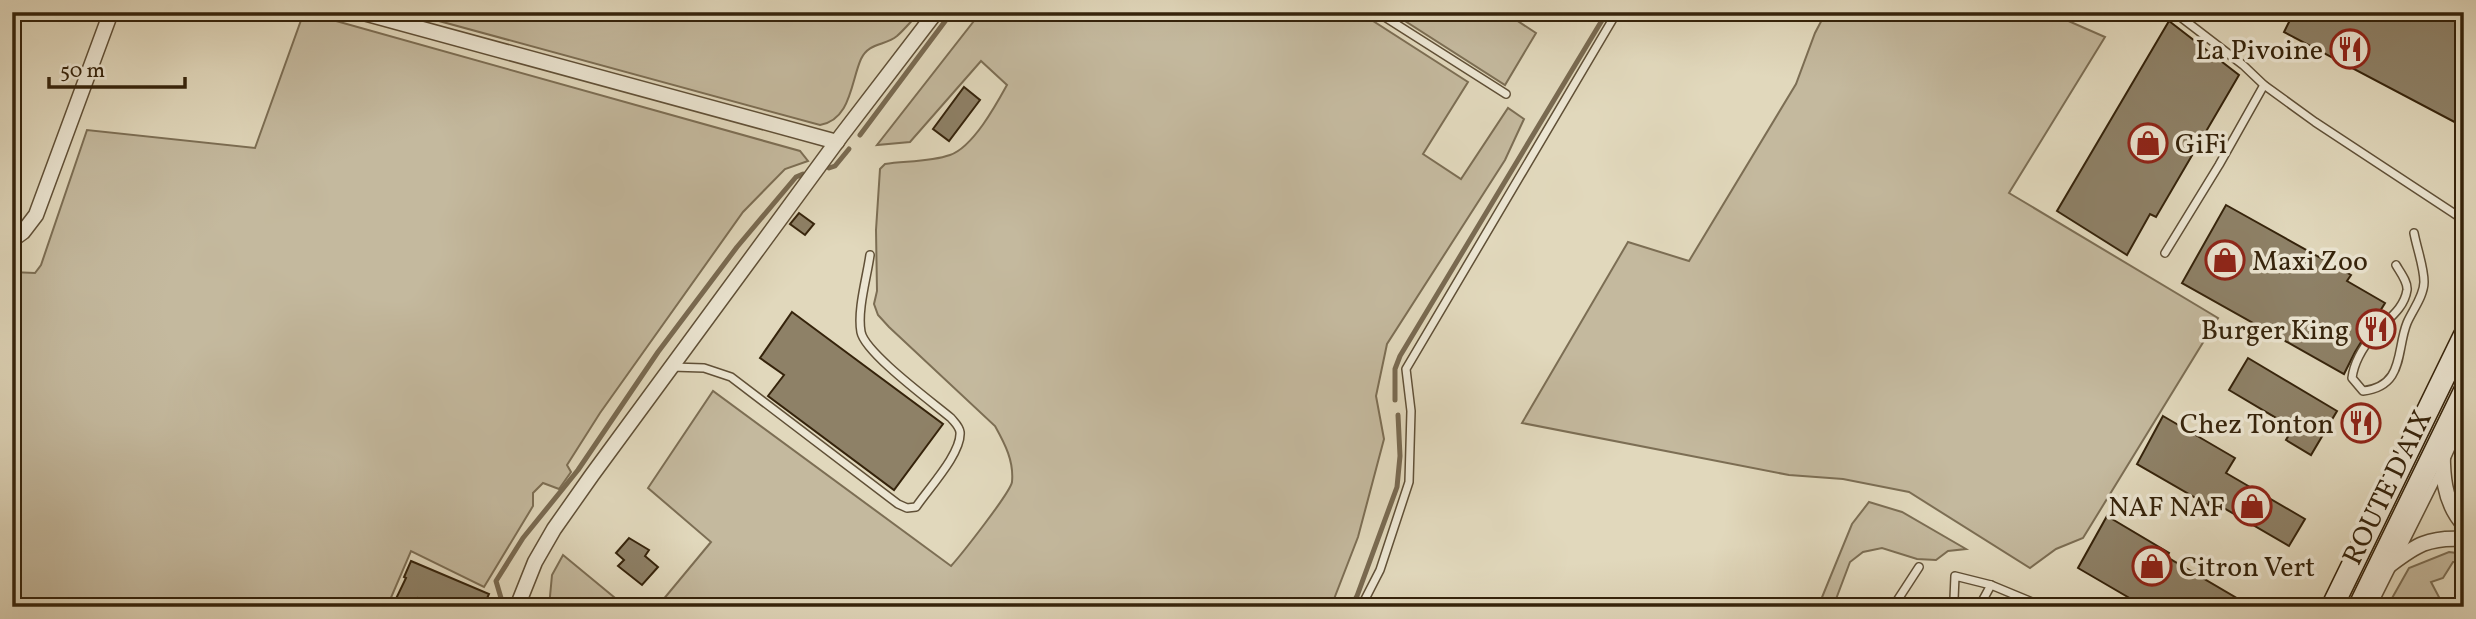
<svg xmlns="http://www.w3.org/2000/svg" width="2476" height="619" font-family="Vollkorn,serif">
	<rect width="100%" height="100%" fill="#e1d8bc"/>
	<filter id="stains"><feTurbulence type="fractalNoise" baseFrequency=".00286" numOctaves="4"/><feColorMatrix values="0 0 0 0 .2 0 0 0 0 .09 0 0 0 0 .02 0 0 0 .5 -.17"/></filter>
	<radialGradient id="worn" r=".72"><stop offset=".6" stop-color="#630" stop-opacity="0"/><stop offset="1" stop-color="#630" stop-opacity=".3"/></radialGradient>
	<g fill="#c4b99e" stroke="#7c6e54" stroke-width="2">
		<polygon points="304,12 800,151 808,161 785,169 743,212 600,413 567,465 571,472 559,489 543,483 533,493 533,506 484,587 411,551 387,607 12,607 12,272 35,273 41,265 87,130 255,148"/>
		<path d="M 430,12 L 920,12 C 912,20 905,29 897,36 C 885,46 869,42 861,59 C 851,81 851,120 820,125 L 428,18 Z"/>
		<path d="M 981,12 L 1359,12 L 1468,82 L 1423,154 L 1461,179 L 1508,108 L 1524,119 L 1505,160 L 1387,344 L 1376,396 L 1384,439 L 1358,537 L 1334,599 L 1328,607 L 657,607 L 711,542 L 648,488 L 713,391 L 951,566 C 961,555 1010,493 1012,482 C 1014,461 1005,444 995,426 L 889,327 L 878,315 L 874,304 L 877,291 L 876,230 L 880,169 L 885,164 C 905,161 930,162 950,155 C 973,147 996,105 1007,85 L 981,61 L 910,142 L 877,145 Z"/>
		<polygon points="1391,12 1504,12 1536,33 1505,85"/>
		<polygon points="1826,12 2048,12 2105,37 2009,193 2218,318 2083,538 2056,549 2030,568 1909,492 1843,479 1789,475 1522,423 1628,242 1689,261 1796,84 1815,33"/>
		<polygon points="1869,502 1902,512 1966,549 1948,551 1936,560 1917,559 1882,548 1863,552 1850,562 1833,607 1818,607 1852,524"/>
		<polygon points="2449,552 2464,554 2464,562 2453,562 2443,578 2431,582 2441,601 2460,607 2423,607 2401,599 2397,607 2387,607 2409,568"/>
		<polygon points="563,555 626,607 549,607 552,575"/>
	</g>
	<g fill="none" stroke-linecap="round" stroke-linejoin="round">
		<g stroke="#796a51" stroke-width="5">
			<polyline points="860,135 952,12"/>
			<polyline points="829,168 835,166 849,149"/>
			<polyline points="1395,400 1395,369 1400,356 1607,12"/>
			<polyline points="501,598 496,581 523,538 578,470 658,352 737,247 796,177 803,174"/>
			<polyline points="1351,607 1357,596 1397,487 1400,456 1398,415"/>
		</g>
	</g>
	<g fill="#8e8167" stroke="#35230b" stroke-width="2">
		<polygon points="2294,12 2452,12 2464,19 2464,127 2284,32"/>
		<polygon points="2169,21 2239,75 2156,217 2150,214 2127,255 2057,211"/>
		<polygon points="964,87 980,100 949,141 933,129"/>
		<polygon points="2226,205 2351,275 2347,281 2385,303 2355,352 2344,374 2182,283"/>
		<polygon points="799,213 814,224 805,235 790,224"/>
		<polygon points="792,312 943,424 894,490 768,396 784,375 760,358"/>
		<polygon points="2248,358 2337,411 2311,455 2286,440 2293,428 2229,390"/>
		<polygon points="2163,416 2235,458 2226,473 2305,519 2289,546 2210,500 2208,505 2137,464"/>
		<polygon points="2107,516 2169,553 2167,557 2252,607 2145,607 2078,568"/>
		<polygon points="629,538 649,550 645,556 658,567 642,585 618,566 624,560 616,553"/>
		<polygon points="411,561 489,594 483,607 438,607 418,598 414,607 392,607 406,578 404,577"/>
	</g>
	<g fill="none" stroke-linecap="round" stroke-linejoin="round">
		<g stroke="#605037" stroke-width="10">
			<g id="service">
				<polyline points="1377,12 1506,94"/>
				<polyline points="2174,12 2243,65 2264,85 2315,122 2464,220"/>
				<polyline points="2165,253 2219,165 2264,85"/>
				<path d="M 2396,265 C 2400,272 2408,282 2407,290 C 2404,310 2386,320 2374,334 C 2364,346 2354,362 2352,378 L 2363,391 C 2405,386 2396,350 2407,323 C 2412,311 2424,296 2424,282 C 2424,267 2417,249 2414,233"/>
				<path d="M 672,367 L 704,368 L 731,377 L 898,504 L 907,508 L 916,507 C 928,489 962,453 960,432 C 959,426 955,423 951,418 C 932,402 865,353 861,332 C 857,310 867,277 870,255"/>
				<polyline points="2446,459 2464,419"/>
				<polyline points="2398,556 2441,470"/>
				<polyline points="1361,607 1380,570 1409,482 1411,411 1406,369 1617,12"/>
				<polyline points="1893,607 1919,567"/>
				<polyline points="1950,607 1954,599 1955,576 1991,585 2044,607"/>
				<polyline points="1979,607 1991,585"/>
				<polyline points="2372,607 2392,567"/>
			</g>
		</g>
		<g stroke="#605037" stroke-width="17">
			<g id="minor">
				<polyline points="360,12 837,142"/>
				<polyline points="12,240 23,232 36,215 111,12"/>
				<path d="M 2443,442 C 2442,472 2443,502 2464,525"/>
				<path d="M 2379,573 C 2411,550 2422,536 2464,539"/>
				<polyline points="517,607 535,562 554,529 592,475 841,136 936,12"/>
			</g>
		</g>
		<g stroke="#35230b" stroke-width="24">
			<g id="secondary">
				<polyline points="2332,607 2464,336"/>
				<polyline points="2359,607 2464,392"/>
			</g>
		</g>
		<use href="#service" stroke="#ece6d3" stroke-width="7"/>
		<use href="#minor" stroke="#ece6d3" stroke-width="14"/>
		<use href="#secondary" stroke="#ece6d3" stroke-width="21"/>
	</g>
	<defs>
		<g id="restaurant-ring" transform="scale(2.0125)"><circle r="9.5" fill="#ece6d3" stroke="#8f2418" stroke-width="1.5"/><path d="M-5-6h1v4h1v-4h1v4h1v-4h1v5L-1.5 .5V6h-2V.5L-5-1ZM5-6V6H3V1.5H1.5Q1.5-4 5-6Z" fill="#8f2418"/></g>
		<g id="shop-ring" transform="scale(2.0125)"><circle r="9.5" fill="#ece6d3" stroke="#8f2418" stroke-width="1.5"/><path d="M-5-2.5h2.3a2.7 3.5 0 0 1 5.4 0H5L5.5 6h-11ZM-1.5-2.5h3a1.5 2.3 0 0 0-3 0Z" fill="#8f2418"/></g>
	</defs>
	<g fill-rule="evenodd">
		<use href="#restaurant-ring" x="2350" y="49"/>
		<use href="#shop-ring" x="2148" y="143"/>
		<use href="#shop-ring" x="2225" y="260"/>
		<use href="#restaurant-ring" x="2376" y="329"/>
		<use href="#restaurant-ring" x="2361" y="423"/>
		<use href="#shop-ring" x="2252" y="506"/>
		<use href="#shop-ring" x="2152" y="566"/>
	</g>
	<g text-anchor="middle" stroke-width="7" stroke-linejoin="round" paint-order="stroke">
		<g font-size="28" fill="#35230b" stroke="#ece6d3" text-anchor="end">
			<text x="2323" y="59">La Pivoine</text>
			<text x="2175" y="153" text-anchor="start">GiFi</text>
			<text x="2252" y="270" text-anchor="start">Maxi Zoo</text>
			<text x="2349" y="339">Burger King</text>
			<text x="2334" y="433">Chez Tonton</text>
			<text x="2225" y="516">NAF NAF</text>
			<text x="2179" y="576" text-anchor="start">Citron Vert</text>
		</g>
		<g font-size="28" fill="#35230b" stroke="#ece6d3">
			<text transform="translate(2386 487) rotate(-64)" y="10">ROUTE D'AIX</text>
		</g>
	</g>
	<rect width="2476" height="619" fill="none" stroke="#e1d8bc" stroke-width="42"/>
	<rect x="14" y="14" width="2448" height="591" fill="none" stroke="#35230b" stroke-width="3.5"/>
	<rect x="21" y="21" width="2434" height="577" fill="none" stroke="#35230b" stroke-width="2"/>
	<path d="M49 77v10h136v-10" fill="none" stroke="#35230b" stroke-width="3.5"/>
	<text x="60" y="77" font-size="21" fill="#35230b" stroke="#ece6d3" stroke-width="5" paint-order="stroke">50 m</text>
	<rect width="100%" height="100%" filter="url(#stains)"/>
	<rect width="100%" height="100%" fill="url(#worn)"/>
</svg>
